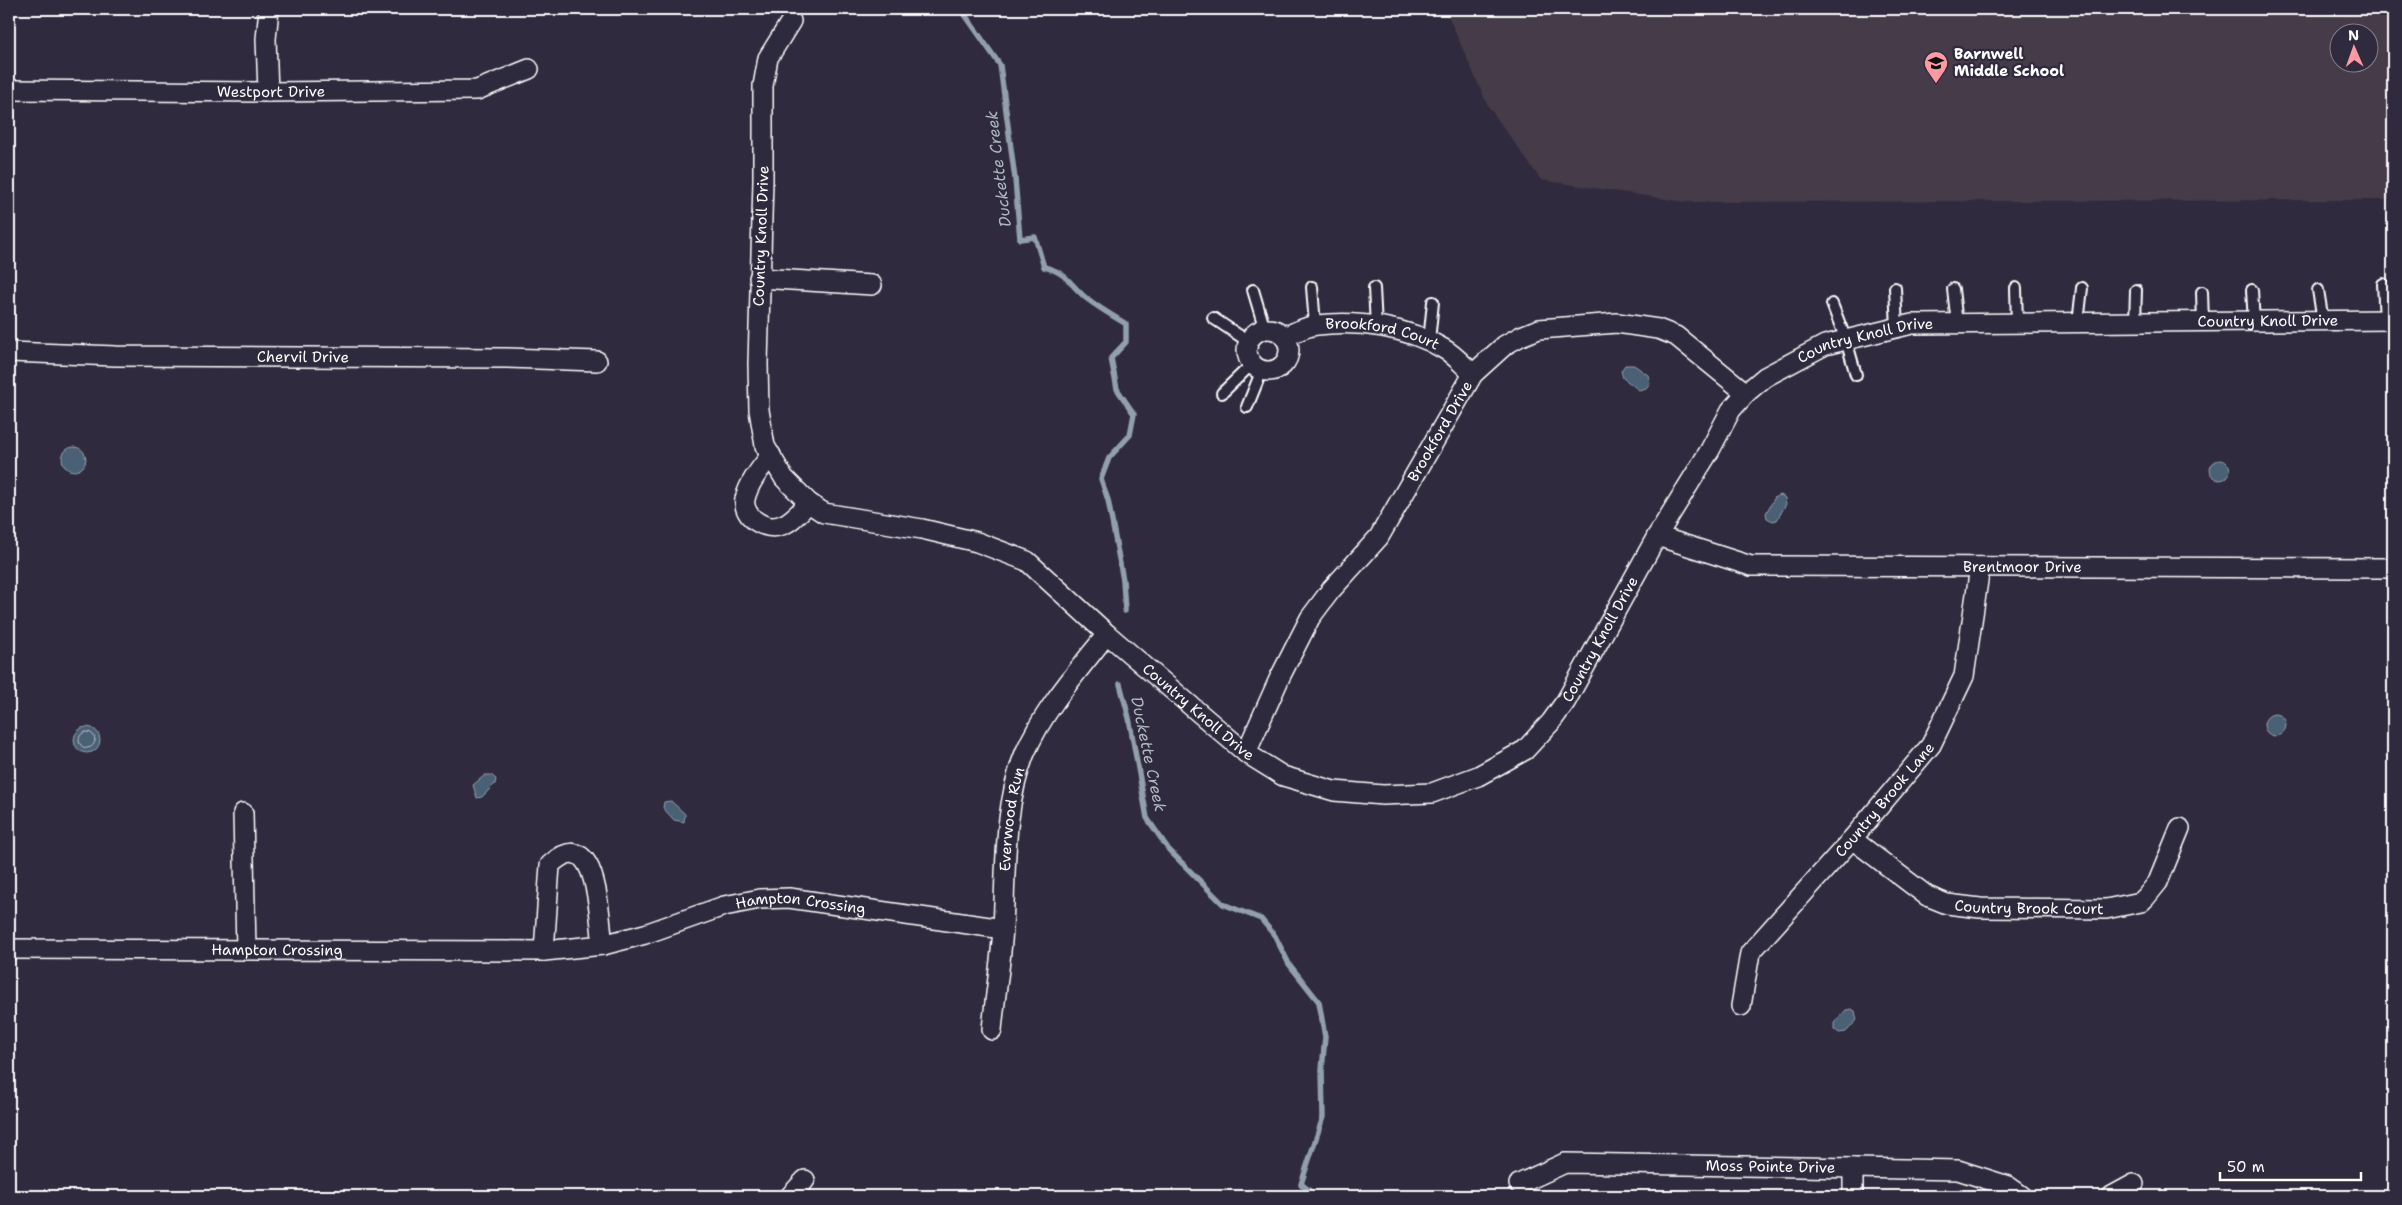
<svg xmlns="http://www.w3.org/2000/svg" width="2402" height="1205" font-family="'Shantell Sans',sans-serif">
	<rect width="100%" height="100%" fill="#2f2a3d"/>
	<filter id="ink" filterUnits="userSpaceOnUse"><feTurbulence type="fractalNoise" baseFrequency=".02" numOctaves="2"/><feDisplacementMap in="SourceGraphic" scale="10" xChannelSelector="R" yChannelSelector="G"/><feConvolveMatrix kernelMatrix="1 2 1 2 8 2 1 2 1" color-interpolation-filters="sRGB"/></filter>
	<g filter="url(#ink)">
		<path fill="#443a49" fill-rule="evenodd" d="M 1445,9 L 2393,9 L 2393,200 L 1685,202 L 1541,180 L 1488,106 ZM 2340,32 L 2370,32 L 2370,62 L 2340,62 Z"/>
		<g fill="#4a6175" stroke="#92a0ac">
			<polygon points="1625,365 1634,365 1648,375 1650,383 1646,388 1639,390 1623,378 1621,371"/>
			<circle cx="74" cy="459" r="12"/>
			<circle cx="2220" cy="470" r="10"/>
			<polygon points="1781,495 1785,498 1786,504 1777,520 1773,521 1767,518 1766,513 1775,497"/>
			<circle cx="2275" cy="725" r="11"/>
			<circle cx="87" cy="740" r="13"/>
			<polygon points="485,775 491,775 496,779 495,784 482,797 477,798 473,785"/>
			<polygon points="671,801 685,814 684,822 674,820 663,808 664,802"/>
			<polygon points="1851,1009 1855,1011 1857,1020 1846,1032 1839,1033 1834,1029 1834,1023 1846,1010"/>
		</g>
		<g fill="none" stroke-linecap="round" stroke-linejoin="round">
			<circle stroke="#b7c0c8" stroke-width="1" cx="87" cy="740" r="8"/>
			<g stroke="#92a0ac" stroke-width="5.5">
				<path d="M 961,9 L 1000,65 L 1015,179 L 1020,239 L 1035,237 L 1044,267 C 1067,272 1070,285 1086,298 C 1099,308 1113,316 1126,324 L 1126,342 L 1111,358 L 1117,389 L 1134,414 L 1130,435 L 1109,458 L 1101,479 L 1108,500 L 1123,580 L 1125,611"/>
				<polyline points="1120,684 1129,718 1147,818 1169,850 1223,904 1261,919 1275,936 1289,964 1319,1002 1325,1037 1322,1070 1323,1117 1301,1184 1316,1196"/>
			</g>
			<g stroke="#fff" stroke-width="14">
				<g id="lane">
					<polyline points="2383,284 2385,320"/>
					<polyline points="1312,287 1315,325"/>
					<polyline points="1374,288 1376,326"/>
					<polyline points="1895,288 1897,328"/>
					<polyline points="2016,288 2017,324"/>
					<polyline points="1953,289 1957,324"/>
					<polyline points="1253,290 1265,330"/>
					<polyline points="2252,290 2254,322"/>
					<polyline points="2318,290 2323,321"/>
					<polyline points="2202,292 2203,322"/>
					<polyline points="1832,304 1846,340 1856,375"/>
					<polyline points="1213,318 1249,342"/>
					<polyline points="2078,323 2082,288"/>
					<polyline points="2135,323 2136,290"/>
					<polyline points="1429,341 1433,302"/>
					<polyline points="1222,393 1252,364"/>
					<polyline points="1247,407 1262,370"/>
				</g>
			</g>
			<g stroke="#fff" stroke-width="22">
				<g id="street">
					<path id="s1" d="M 791,21 L 768,58 L 763,86 L 763,181 L 758,364 L 759,410 L 765,446 L 784,478 L 809,503 L 824,513 L 922,529 L 977,542 L 1027,561 L 1107,634 L 1246,753 L 1283,776 L 1334,791 L 1383,795 L 1432,793 L 1478,776 L 1525,750 L 1551,722 L 1566,701 L 1657,536 L 1710,450 L 1731,410 L 1746,393 L 1765,377 L 1825,345 L 1912,324 L 2393,320"/>
					<path id="s2" d="M 9,90 L 268,92 L 477,90 L 529,69"/>
					<polyline points="268,92 266,39 269,9"/>
					<polyline points="759,278 872,285"/>
					<circle cx="1268" cy="350" r="21"/>
					<path id="s3" d="M 1284,337 C 1294,333 1306,326 1317,325 C 1358,320 1408,327 1444,349 C 1455,355 1464,366 1473,374"/>
					<path id="s4" d="M 9,352 L 116,356 L 507,358 L 597,361"/>
					<path d="M 771,455 C 761,468 749,482 745,499 C 742,517 766,532 782,525 C 792,522 802,509 809,503"/>
					<path id="s5" d="M 1657,536 L 1751,566 L 2393,568"/>
					<path id="s6" d="M 1246,753 L 1280,677 L 1310,618 L 1331,590 L 1379,537 L 1473,374 L 1505,345 L 1521,336 L 1539,329 L 1617,323 L 1658,329 L 1676,336 L 1746,393"/>
					<polyline points="243,813 246,949"/>
					<path id="s7" d="M 1852,839 L 1927,896 L 1947,904 L 1980,908 L 2106,909 L 2141,902 L 2146,897 L 2158,882 L 2180,828"/>
					<path id="s8" d="M 9,949 L 544,951 L 603,945 L 645,934 L 724,906 L 760,899 L 789,898 L 1003,929"/>
					<path d="M 544,951 L 550,865 C 598,820 599,918 603,945"/>
					<path id="s9" d="M 1741,1006 L 1750,953 L 1852,839 L 1931,745 L 1964,676 L 1980,567"/>
					<path id="s10" d="M 992,1030 C 995,996 1001,962 1003,928 C 1006,871 1003,807 1025,753 C 1044,709 1078,671 1107,634"/>
					<path id="s11" d="M 1519,1184 L 1565,1163 L 1853,1168 L 1958,1170 L 2008,1186 L 2022,1196"/>
					<polyline points="790,1196 805,1180"/>
					<polyline points="1853,1196 1853,1168"/>
					<polyline points="2112,1196 2134,1184"/>
				</g>
			</g>
			<use href="#lane" stroke="#2f2a3d" stroke-width="10"/>
			<use href="#street" stroke="#2f2a3d" stroke-width="19"/>
		</g>
	</g>
	<defs>
		<g id="school-pin" transform="scale(1.25)"><path d="M0 17L-7.5 6A9.5 9.5 0 1 1 7.5 6Z" fill="#ff9aa2" stroke="#2f2a3d"/><path d="M0-5L7-2L0 1L-7-2ZM-4 1L0 2.5L4 1V4Q0 6-4 4Z" fill="#111"/></g>
	</defs>
	<g fill-rule="evenodd">
		<use href="#school-pin" x="1936" y="63"/>
	</g>
	<g text-anchor="middle" stroke-width="4.5" stroke-linejoin="round" paint-order="stroke">
		<g font-size="15" font-weight="bold" fill="#fff" stroke="#2f2a3d" text-anchor="start">
			<text x="1954" y="59">Barnwell<tspan x="1954" dy="17">Middle School</tspan></text>
		</g>
		<g font-size="15" fill="#fff" stroke="#2f2a3d">
			<text dy="5" stroke="none"><textPath href="#s2" startOffset="262">Westport Drive</textPath></text>
			<text transform="translate(761 236) rotate(-88)" y="5">Country Knoll Drive</text>
			<text dy="5" stroke="none"><textPath href="#s1" startOffset="2281">Country Knoll Drive</textPath></text>
			<text dy="5" stroke="none"><textPath href="#s3" startOffset="102">Brookford Court</textPath></text>
			<text dy="5" stroke="none"><textPath href="#s1" startOffset="1876">Country Knoll Drive</textPath></text>
			<text dy="5" stroke="none"><textPath href="#s4" startOffset="294">Chervil Drive</textPath></text>
			<text dy="5" stroke="none"><textPath href="#s6" startOffset="378">Brookford Drive</textPath></text>
			<text dy="5" stroke="none"><textPath href="#s5" startOffset="370">Brentmoor Drive</textPath></text>
			<text dy="5" stroke="none"><textPath href="#s1" startOffset="1456">Country Knoll Drive</textPath></text>
			<text dy="5" stroke="none"><textPath href="#s1" startOffset="961">Country Knoll Drive</textPath></text>
			<text dy="5" stroke="none"><textPath href="#s9" startOffset="258">Country Brook Lane</textPath></text>
			<text dy="5" stroke="none"><textPath href="#s10" startOffset="212">Everwood Run</textPath></text>
			<text dy="5" stroke="none"><textPath href="#s7" startOffset="198">Country Brook Court</textPath></text>
			<text dy="5" stroke="none"><textPath href="#s8" startOffset="799">Hampton Crossing</textPath></text>
			<text dy="5" stroke="none"><textPath href="#s8" startOffset="268">Hampton Crossing</textPath></text>
			<text dy="5" stroke="none"><textPath href="#s11" startOffset="256">Moss Pointe Drive</textPath></text>
		</g>
		<g font-size="16" font-style="italic" fill="#aeb8c1" stroke="#2f2a3d">
			<text transform="translate(998 169) rotate(-97)" y="6">Duckette Creek</text>
			<text transform="translate(1149 754) rotate(78)" y="6">Duckette Creek</text>
		</g>
	</g>
	<rect width="2402" height="1205" fill="none" stroke="#2f2a3d" stroke-width="30"/>
	<rect x="15" y="15" width="2372" height="1175" fill="none" stroke="#fff" stroke-width="2" filter="url(#ink)"/>
	<g transform="translate(2354 48) rotate(358)"><circle r="24" fill="#2f2a3d" stroke="#827f8b"/>
	<path d="M0-4L9 19L0 12L-9 19Z" fill="#ff9aa2"/>
	<text y="-8" font-size="14" font-weight="bold" text-anchor="middle" fill="#ffffff">N</text>
	</g>
	<path d="M2220 1172v8h141v-8" fill="none" stroke="#ffffff" stroke-width="2.5"/>
	<text x="2227" y="1172" font-size="15" fill="#ffffff" stroke="#2f2a3d" stroke-width="4" paint-order="stroke">50 m</text>
</svg>
